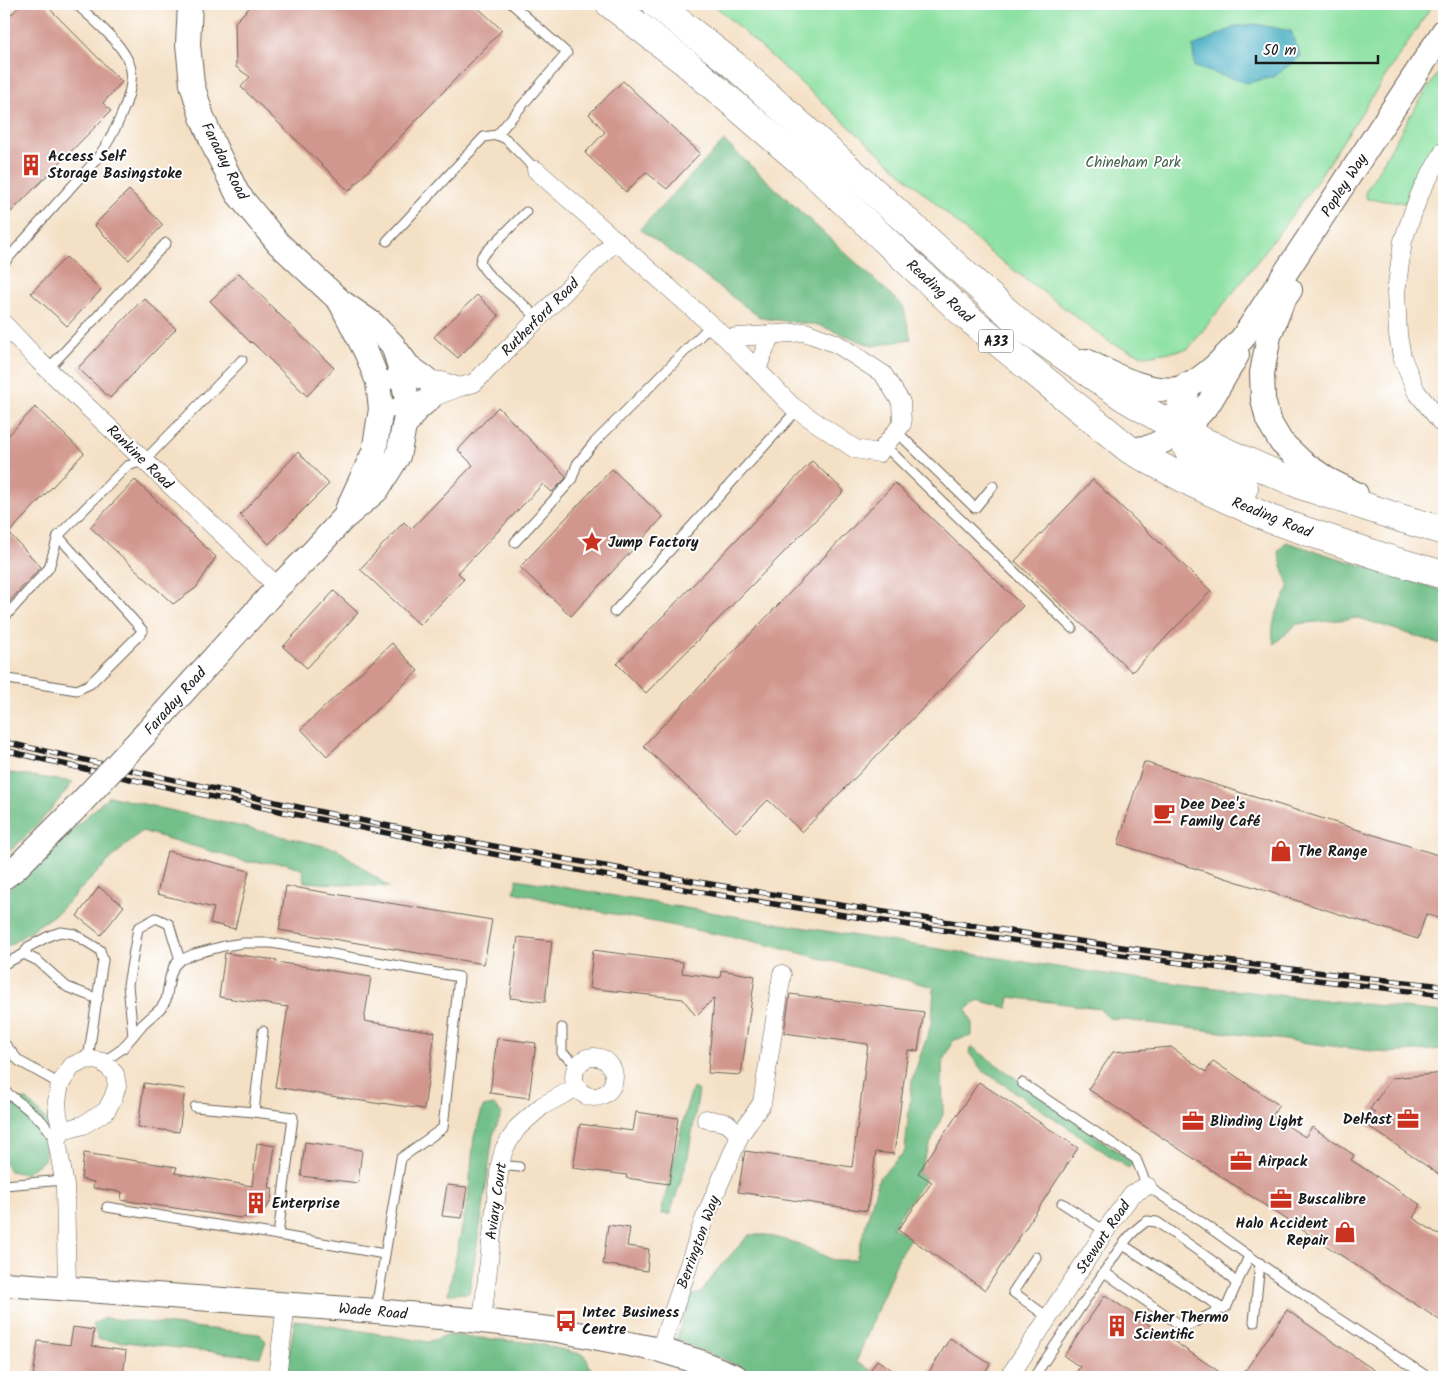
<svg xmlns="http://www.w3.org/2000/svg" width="1448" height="1381" font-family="Kalam,sans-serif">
	<rect width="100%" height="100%" fill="#fff"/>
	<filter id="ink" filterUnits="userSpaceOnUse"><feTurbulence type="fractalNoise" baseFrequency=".02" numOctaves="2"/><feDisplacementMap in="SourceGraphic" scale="10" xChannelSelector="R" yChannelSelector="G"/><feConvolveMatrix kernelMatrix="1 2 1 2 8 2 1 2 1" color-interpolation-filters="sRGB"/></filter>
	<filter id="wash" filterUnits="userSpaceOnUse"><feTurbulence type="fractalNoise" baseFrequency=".0096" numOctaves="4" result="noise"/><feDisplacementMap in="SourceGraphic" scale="20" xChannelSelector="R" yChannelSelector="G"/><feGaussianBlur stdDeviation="1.12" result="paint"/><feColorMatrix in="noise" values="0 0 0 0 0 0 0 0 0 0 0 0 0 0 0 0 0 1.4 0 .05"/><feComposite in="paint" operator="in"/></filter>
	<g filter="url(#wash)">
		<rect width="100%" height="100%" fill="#f4e0c5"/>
		<g fill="#8de1a3" stroke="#547e60">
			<polygon points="713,4 1433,4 1310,191 1243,280 1188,349 1145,356 1111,343 987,250"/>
			<polygon points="1444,64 1444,153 1416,204 1367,199 1365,193 1411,114"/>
		</g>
		<g fill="#72bf89" stroke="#476e52">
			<polygon points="724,141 903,306 911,339 873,346 818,325 761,318 640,229"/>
			<path d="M 1286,542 L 1444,591 L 1444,645 L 1359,618 L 1297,624 L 1274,644 C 1269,621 1279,608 1289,588 L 1278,552 Z"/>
			<path d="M 4,772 L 73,782 C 52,809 30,835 4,856 Z"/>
			<polygon points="109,796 337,849 389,887 304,882 303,870 286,863 247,862 142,831 114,856 57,913 4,949 4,893"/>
			<path d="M 517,879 C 715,914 913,946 1112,975 C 1222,990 1333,1001 1444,1012 L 1444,1049 L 1388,1053 L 1109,1018 L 1098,1008 L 1010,997 L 1008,1008 L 978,1000 L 966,1010 L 972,1022 L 972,1036 L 953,1040 L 942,1065 L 943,1114 L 918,1173 L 926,1178 L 892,1227 L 910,1238 L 900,1254 L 856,1362 L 871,1370 L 867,1377 L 765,1377 L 676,1340 L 691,1295 L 701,1293 L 718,1269 L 749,1235 L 767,1235 L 799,1244 L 833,1260 L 856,1260 L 879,1178 L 905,1151 L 912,1080 L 932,1022 L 934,987 L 752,941 L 577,907 L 514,892 Z"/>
			<polygon points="972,1047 1134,1163 1128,1168 982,1070 969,1053"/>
			<polygon points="693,1088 699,1091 687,1162 670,1214 661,1214 687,1105"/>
			<polygon points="4,1096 27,1100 50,1124 44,1160 25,1174 10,1171 4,1162"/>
			<polygon points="494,1105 502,1113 493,1135 483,1209 469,1293 448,1294 468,1199 474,1137 483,1107"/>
			<polygon points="105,1318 259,1334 266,1341 260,1357 98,1339 93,1324"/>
			<polygon points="295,1320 428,1342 447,1335 534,1343 585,1355 594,1377 285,1377"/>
		</g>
		<polygon fill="#42acc1" stroke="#2f646e" points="1256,24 1291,31 1301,56 1274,77 1247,83 1194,67 1193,46 1237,26"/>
		<g id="blocks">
			<g fill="#d1978e">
				<polygon points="21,4 45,4 122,82 103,103 111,111 4,219 4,6 12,14"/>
				<polygon points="253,4 474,4 502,30 349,191 241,87 250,77 236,67 235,22"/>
				<polygon points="623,81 700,153 667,189 646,172 626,192 585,153 605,132 589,114"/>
				<polygon points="129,190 163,225 129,260 94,225"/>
				<polygon points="66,257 101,290 67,326 31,293"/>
				<polygon points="239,273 280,315 334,368 307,396 252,342 251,343 210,301"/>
				<polygon points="477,295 499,316 458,358 434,337"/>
				<polygon points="144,298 176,329 110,398 78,368"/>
				<polygon points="35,407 84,453 9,533 41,567 4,607 4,440"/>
				<polygon points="498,407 566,476 566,478 552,492 543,484 458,573 464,579 420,625 360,569 404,522 411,529 473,465 458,450"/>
				<polygon points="298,452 329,484 269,544 240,515"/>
				<polygon points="812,461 844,491 646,693 617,664"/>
				<polygon points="612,469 663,517 571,616 520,567"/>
				<polygon points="135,480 216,557 196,588 173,604 90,527"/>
				<polygon points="1093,480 1211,591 1132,672 1015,561"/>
				<polygon points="895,483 1023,606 802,832 768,800 736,832 643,746"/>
				<polygon points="334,591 358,613 307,668 283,647"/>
				<polygon points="392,643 418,671 327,756 301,729"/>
				<polygon points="1144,762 1444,857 1444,920 1426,914 1418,939 1118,844"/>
				<polygon points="167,851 249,871 235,929 210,923 214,908 157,894"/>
				<polygon points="286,886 492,920 484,964 279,930"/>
				<polygon points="99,887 124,906 101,935 77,916"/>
				<polygon points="518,937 552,941 545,1002 510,998"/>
				<polygon points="593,950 683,962 682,973 720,978 721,970 755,976 741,1075 708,1073 714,998 696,1016 683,999 589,988"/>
				<polygon points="225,953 277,960 276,962 371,977 364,1021 435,1032 424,1109 381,1103 381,1104 275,1087 288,1007 219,997"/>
				<polygon points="790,994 924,1012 918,1051 908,1050 894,1154 876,1152 867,1211 738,1192 745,1151 852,1167 868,1044 784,1033"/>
				<polygon points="497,1038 536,1043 529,1098 490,1093"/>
				<polygon points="1171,1047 1206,1072 1213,1061 1279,1105 1272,1116 1305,1137 1312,1127 1354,1155 1351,1160 1421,1205 1413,1218 1444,1238 1444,1323 1088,1089 1113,1052"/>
				<polygon points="1444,1073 1444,1178 1367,1125 1375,1112 1370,1109 1392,1078"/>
				<polygon points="979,1082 1078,1148 985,1290 898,1230 932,1182 918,1173"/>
				<polygon points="144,1083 185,1089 179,1132 138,1127"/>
				<polygon points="636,1112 678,1118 669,1184 626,1178 627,1175 573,1168 580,1124 633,1131"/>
				<polygon points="305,1142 362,1150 358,1183 301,1176"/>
				<polygon points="257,1143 275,1146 269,1188 273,1188 271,1200 267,1207 261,1213 252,1216 241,1218 121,1200 122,1192 93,1188 94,1182 81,1179 84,1153 177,1167 175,1173 252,1186"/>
				<polygon points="447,1185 467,1187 462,1218 442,1216"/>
				<polygon points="608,1225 630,1228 627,1246 649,1249 647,1271 603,1264"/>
				<polygon points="1105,1295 1227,1377 1073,1377 1080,1367 1064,1356"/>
				<polygon points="1287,1310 1384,1377 1241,1377"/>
				<polygon points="73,1327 94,1330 92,1346 126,1351 123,1377 33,1377 38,1341 70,1345"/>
				<polygon points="950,1338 990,1364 982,1377 926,1377"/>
				<polygon points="877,1360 903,1377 866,1377"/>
			</g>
		</g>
	</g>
	<g filter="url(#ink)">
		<use href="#blocks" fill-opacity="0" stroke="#686157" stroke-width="1"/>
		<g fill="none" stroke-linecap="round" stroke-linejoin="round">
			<g stroke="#686157" stroke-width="11">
				<g id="lane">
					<polyline points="497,135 567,53 512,4"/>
					<path d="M 526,212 L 482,256 L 480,263 C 488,278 502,286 514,297 C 523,303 530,311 538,319"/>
					<polyline points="387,241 484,137 497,135 506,139 536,170"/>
					<path d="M 4,263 C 25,239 46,215 67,192 C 77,180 89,169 98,157 C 112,138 135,94 131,70 C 128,48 92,18 76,4"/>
					<polyline points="48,369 166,243"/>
					<polyline points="896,431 975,508 993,486"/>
					<polyline points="885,446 1072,628"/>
					<polyline points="515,542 571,481 577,464 593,444 711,325"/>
					<polyline points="614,612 798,409"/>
					<polyline points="4,618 49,568 58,536 127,466 144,461 242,360"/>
					<polyline points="4,675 8,679 77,690 90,684 143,631 58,536"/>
					<polyline points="24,954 38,961 67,987 98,999"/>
					<polyline points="4,964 24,954 28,947 51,935 61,932 74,934 100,950 103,960 88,1059"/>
					<polyline points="562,1028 562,1053 578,1065"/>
					<polyline points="263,1031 254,1112 293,1117 278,1235 384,1254"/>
					<polyline points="133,1036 128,985 138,928 156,918 169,924 180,960"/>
					<polyline points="4,1043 19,1061 60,1084"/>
					<polyline points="103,1062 122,1049 143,1024 161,1008 166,1000 170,977 174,966 180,960 194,954 224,946 243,943 272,943 459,977 443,1128 401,1158 376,1309"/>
					<polyline points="1022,1083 1136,1159 1147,1186 1203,1223 1325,1310 1428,1377"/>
					<polyline points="4,1091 14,1098 42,1121 57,1141"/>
					<polyline points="195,1107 254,1112"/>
					<polyline points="500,1165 519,1167"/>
					<polyline points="4,1185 64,1180"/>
					<polyline points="1062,1203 1105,1231"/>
					<polyline points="107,1207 278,1235"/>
					<polyline points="1123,1245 1223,1309"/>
					<polyline points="1036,1257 1013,1292 1049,1318"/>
					<path d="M 1104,1272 C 1116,1254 1128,1233 1147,1221 L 1157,1222 L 1217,1264 L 1237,1284"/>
					<polyline points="1254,1322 1260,1263"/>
					<polyline points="1034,1377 1104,1272 1180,1325 1185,1327 1227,1306 1249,1256"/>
				</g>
			</g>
			<g stroke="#686157" stroke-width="19">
				<g id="street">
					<polyline points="1444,151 1422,189 1416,204 1403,241 1396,292 1398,335 1402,357 1416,391 1444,426"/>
					<polyline points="536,170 726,338 792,406 855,449 879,453 902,424 901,402 883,374 837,344 805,332 726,338"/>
					<polyline points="4,324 39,361 278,587"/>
					<polyline points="757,369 771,334"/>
					<polyline points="378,382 403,377 442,381 460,387"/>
					<polyline points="381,409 408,407 460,387 474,383 616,240"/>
					<circle cx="594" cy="1077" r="20"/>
					<polygon points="88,1059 103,1062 115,1074 117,1086 113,1098 106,1111 83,1125 62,1131 58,1115 57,1101 60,1084 72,1066"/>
					<polyline points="706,1119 727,1123 740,1135"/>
					<polyline points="62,1131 57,1141 65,1186 67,1288"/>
					<polyline points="482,1321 500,1165 504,1149 518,1127 542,1106 577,1087"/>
					<polyline points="660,1350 704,1220 740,1135 762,1103 782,974"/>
					<polyline points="277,1377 286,1305"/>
					<polyline points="1009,1377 1110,1224 1132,1194 1147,1186"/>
				</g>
			</g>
			<g stroke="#686157" stroke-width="26">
				<g id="secondary">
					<polyline points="1290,290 1282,302 1269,336 1262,373 1263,399 1268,420 1281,442 1302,462 1328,480 1356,494"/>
					<polyline points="341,303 367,354 378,382 381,409 374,452 347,510"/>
					<polyline points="397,351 408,366 426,379"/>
					<path d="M 1086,361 C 1113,375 1162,401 1191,384 C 1211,373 1226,355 1242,339 L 1444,31"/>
					<polyline points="404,427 415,411 429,399"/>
					<polyline points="1130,450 1150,447 1183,432 1209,403 1237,355"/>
					<polyline points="148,731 278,587 312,553 342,520 377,490 398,456 408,407 403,377 393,345 373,324 340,301 278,243 237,193 215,148 202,117 192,84 188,44 190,4"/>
					<polyline points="4,877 15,869 75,809"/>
					<polyline points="4,1284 376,1311 482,1321 558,1330 660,1350 700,1362 736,1377"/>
				</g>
			</g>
			<g stroke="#686157" stroke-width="29">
				<g id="highway">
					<polyline points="610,4 685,62 806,166 966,316 1130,450 1192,483 1270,519 1395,561 1444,575"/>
					<polyline points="656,4 734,65 1027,330 1125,398 1183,432 1237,457 1303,486 1400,518 1444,531"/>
					<polyline points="1186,387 1179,415 1185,444 1190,454 1202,466 1244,488"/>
				</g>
			</g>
			<use href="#lane" stroke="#fff" stroke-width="9"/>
			<use href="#street" stroke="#fff" stroke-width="18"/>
			<use href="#secondary" stroke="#fff" stroke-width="24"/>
			<use href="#highway" stroke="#fff" stroke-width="28"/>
			<g stroke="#1c1c1c" stroke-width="5.5">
				<g id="rail">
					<path d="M 4,742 C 130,770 257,799 384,825 C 535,855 688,881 840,905 C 1041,937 1242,966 1444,986"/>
					<path d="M 4,750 C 97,773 190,792 284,812 C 401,836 519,860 637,881 C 905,928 1174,964 1444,995"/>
				</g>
			</g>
			<use href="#rail" stroke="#fff" stroke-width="4" stroke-dasharray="11" stroke-linecap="butt"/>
			<g stroke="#686157" stroke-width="26" stroke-linecap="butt">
				<polyline id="secondary-bridge" points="75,809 148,731"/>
			</g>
			<use href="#secondary-bridge" stroke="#fff" stroke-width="24"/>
		</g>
	</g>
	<defs>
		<g id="building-bare" transform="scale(1.725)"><path d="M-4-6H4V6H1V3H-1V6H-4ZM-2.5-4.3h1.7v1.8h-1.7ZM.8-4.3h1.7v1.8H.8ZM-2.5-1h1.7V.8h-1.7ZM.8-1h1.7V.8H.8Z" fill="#c8321e" stroke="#fff" stroke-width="2.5" paint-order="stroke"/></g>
		<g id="sight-bare" transform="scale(1.725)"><path d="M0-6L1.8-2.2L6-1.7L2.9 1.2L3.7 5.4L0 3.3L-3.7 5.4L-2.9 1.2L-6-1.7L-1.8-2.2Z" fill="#c8321e" stroke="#fff" stroke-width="2.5" paint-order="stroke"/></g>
		<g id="cafe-bare" transform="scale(1.725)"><path d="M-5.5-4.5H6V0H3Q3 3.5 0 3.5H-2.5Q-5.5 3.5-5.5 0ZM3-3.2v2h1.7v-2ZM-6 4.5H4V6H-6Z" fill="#c8321e" stroke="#fff" stroke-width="2.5" paint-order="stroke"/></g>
		<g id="shop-bare" transform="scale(1.725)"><path d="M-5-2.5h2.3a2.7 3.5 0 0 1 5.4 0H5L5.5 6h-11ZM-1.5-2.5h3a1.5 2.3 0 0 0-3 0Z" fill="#c8321e" stroke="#fff" stroke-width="2.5" paint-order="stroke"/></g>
		<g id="office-bare" transform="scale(1.725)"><path d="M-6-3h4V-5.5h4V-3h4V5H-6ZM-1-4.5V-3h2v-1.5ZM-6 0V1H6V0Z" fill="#c8321e" stroke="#fff" stroke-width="2.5" paint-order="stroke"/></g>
		<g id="bus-bare" transform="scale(1.725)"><path d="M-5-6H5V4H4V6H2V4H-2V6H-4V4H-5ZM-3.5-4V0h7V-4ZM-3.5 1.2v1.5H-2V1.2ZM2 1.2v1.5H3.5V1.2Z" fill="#c8321e" stroke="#fff" stroke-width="2.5" paint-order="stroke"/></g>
	</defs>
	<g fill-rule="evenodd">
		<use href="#building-bare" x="31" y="165"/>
		<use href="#sight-bare" x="592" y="542"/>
		<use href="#cafe-bare" x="1164" y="813"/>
		<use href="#shop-bare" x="1281" y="851"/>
		<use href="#office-bare" x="1408" y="1119"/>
		<use href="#office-bare" x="1193" y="1121"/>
		<use href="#office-bare" x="1241" y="1161"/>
		<use href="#office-bare" x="1281" y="1199"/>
		<use href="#building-bare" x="256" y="1203"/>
		<use href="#shop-bare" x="1345" y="1232"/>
		<use href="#bus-bare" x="566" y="1321"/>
		<use href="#building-bare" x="1117" y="1326"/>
	</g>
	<g text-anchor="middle" stroke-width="4" stroke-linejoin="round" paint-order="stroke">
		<rect fill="#fff" stroke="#606060" stroke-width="1" x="978.5" y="329.5" width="35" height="23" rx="4"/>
		<g font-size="14" font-weight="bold" fill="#1c1c1c">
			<text x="996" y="346">A33</text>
		</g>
		<g font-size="15" font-weight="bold" fill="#1c1c1c" stroke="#fff" text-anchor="start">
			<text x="48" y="161">Access Self<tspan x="48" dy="17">Storage Basingstoke</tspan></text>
			<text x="608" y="547">Jump Factory</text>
			<text x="1180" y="809">Dee Dee's<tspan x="1180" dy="17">Family Café</tspan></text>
			<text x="1298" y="856">The Range</text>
			<text x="1392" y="1124" text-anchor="end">Delfast</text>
			<text x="1210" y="1126">Blinding Light</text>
			<text x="1258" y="1166">Airpack</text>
			<text x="1298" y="1204">Buscalibre</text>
			<text x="272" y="1208">Enterprise</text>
			<text x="1328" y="1228" text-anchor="end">Halo Accident<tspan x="1328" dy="17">Repair</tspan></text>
			<text x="582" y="1317">Intec Business<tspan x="582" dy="17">Centre</tspan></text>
			<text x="1134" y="1322">Fisher Thermo<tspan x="1134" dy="17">Scientific</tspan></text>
		</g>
		<g font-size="15" fill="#1c1c1c" stroke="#fff">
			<text transform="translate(225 161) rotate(63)" y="5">Faraday Road</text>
			<text transform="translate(1344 185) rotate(-57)" y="5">Popley Way</text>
			<text transform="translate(940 291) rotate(43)" y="5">Reading Road</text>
			<text transform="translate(540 317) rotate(-45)" y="5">Rutherford Road</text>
			<text transform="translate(140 457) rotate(44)" y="5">Rankine Road</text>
			<text transform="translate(1272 517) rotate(22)" y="5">Reading Road</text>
			<text transform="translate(175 701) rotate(-48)" y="5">Faraday Road</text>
			<text transform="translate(496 1201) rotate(-82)" y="5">Aviary Court</text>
			<text transform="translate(1103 1237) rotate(-56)" y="5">Stewart Road</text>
			<text transform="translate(698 1242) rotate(-70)" y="5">Berrington Way</text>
			<text transform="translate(373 1311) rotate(5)" y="5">Wade Road</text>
		</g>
		<g font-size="15" fill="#44614b" stroke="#fff">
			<text x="1133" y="167">Chineham Park</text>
		</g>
	</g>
	<rect width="1448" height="1381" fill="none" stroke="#fff" stroke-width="20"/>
	<path d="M1256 55v8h122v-8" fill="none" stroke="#1c1c1c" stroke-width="2.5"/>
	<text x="1263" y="55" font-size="15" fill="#1c1c1c" stroke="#ffffff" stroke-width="4" paint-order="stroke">50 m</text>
</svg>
